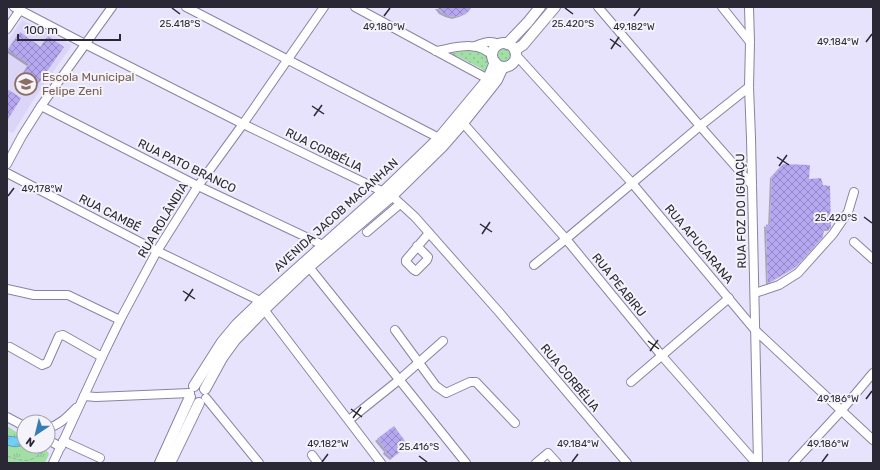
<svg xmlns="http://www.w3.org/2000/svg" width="880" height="470" font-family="Rubik,sans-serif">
	<defs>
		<pattern id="grass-dots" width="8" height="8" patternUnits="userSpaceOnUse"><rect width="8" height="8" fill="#a1dfa5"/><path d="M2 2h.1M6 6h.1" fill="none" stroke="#8bbf8f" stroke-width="1.8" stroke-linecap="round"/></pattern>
		<pattern id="park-tufts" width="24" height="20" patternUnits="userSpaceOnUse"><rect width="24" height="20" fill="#a1dfa5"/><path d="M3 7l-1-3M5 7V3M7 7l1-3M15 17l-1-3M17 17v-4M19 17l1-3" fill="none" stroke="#8bbf8f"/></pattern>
		<pattern id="water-ripples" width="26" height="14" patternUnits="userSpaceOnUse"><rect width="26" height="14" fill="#70cff6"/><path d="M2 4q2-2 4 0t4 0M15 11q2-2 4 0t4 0" fill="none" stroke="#61b2d4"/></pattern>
		<pattern id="building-cross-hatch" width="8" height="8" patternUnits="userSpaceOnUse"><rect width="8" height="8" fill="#b6a7f1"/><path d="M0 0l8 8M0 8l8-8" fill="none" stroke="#9488c4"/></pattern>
		<filter id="shadow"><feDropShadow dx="-2" dy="2" stdDeviation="0" flood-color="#0004"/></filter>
	</defs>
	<rect width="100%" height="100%" fill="#e7e3fd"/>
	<polygon fill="#dbd6f7" points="22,20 72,45 32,102 13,133 7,131 7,42"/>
	<g fill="url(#grass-dots)">
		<path d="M 504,47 C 515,49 511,59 503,63 C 493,60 496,52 504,47 Z"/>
		<path d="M 478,49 L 487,55 C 489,62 488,67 484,74 L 482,69 L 457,56 L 452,58 L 451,54 L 452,53 Z"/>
	</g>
	<path fill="url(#park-tufts)" d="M 7,426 L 24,437 L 24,446 C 34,446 43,444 49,454 L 45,463 L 7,463 Z"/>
	<path fill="url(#water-ripples)" stroke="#5b9dbc" d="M 7,436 L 23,438 L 24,439 L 24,443 C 20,448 13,447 7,445 Z"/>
	<g fill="url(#building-cross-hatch)" filter="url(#shadow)">
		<polygon points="437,7 472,7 468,12 461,15 454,17 447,15 441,12"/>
		<polygon points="20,32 41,47 48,36 64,47 36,87 21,77 29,64 8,50"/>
		<polygon points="7,89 21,98 7,121"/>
		<polygon points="783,164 810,165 809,179 821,178 823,185 830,186 831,228 829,229 824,229 823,237 797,266 768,283 766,224 770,226 772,176"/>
		<polygon points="394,426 408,445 392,458 385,452 386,450 377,439"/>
	</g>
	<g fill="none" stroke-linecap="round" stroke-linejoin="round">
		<g stroke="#8984a2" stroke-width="10">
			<g id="minor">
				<polyline points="14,7 85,44 243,124 392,196 415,217 499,312 627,463"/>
				<polyline points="186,7 439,138"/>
				<polyline points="355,7 488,79"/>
				<polyline points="598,7 700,126 752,185"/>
				<polyline points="722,7 750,42"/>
				<polyline points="749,7 750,42 749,87 751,138 758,463"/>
				<polyline points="7,29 20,10"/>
				<path d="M 475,46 C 483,43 492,39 499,45"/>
				<path d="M 436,51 C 454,48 480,39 493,57"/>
				<polyline points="516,55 632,183 755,330 873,440"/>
				<polyline points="41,106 198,186 323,245"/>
				<polyline points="463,123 566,239 662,356 756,463"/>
				<polyline points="7,164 22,136 41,106 112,7"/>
				<polyline points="7,173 157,251 256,299 381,463"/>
				<polyline points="367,232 400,204"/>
				<polyline points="854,242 873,259"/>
				<polyline points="417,246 428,257 427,260 416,271 414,270 406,262 406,260 429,233"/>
				<polyline points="534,265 566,239 700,126 749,87"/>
				<polyline points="309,267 466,463"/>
				<polyline points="7,289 34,295 68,295 120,320"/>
				<polyline points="755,293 779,285 798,273 833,234 848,212 854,192"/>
				<polyline points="395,330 436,386 446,393 470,382 476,382 515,423"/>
				<polyline points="10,347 42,365 47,363 59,336 63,335 102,357"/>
				<polyline points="631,382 729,298"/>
				<polyline points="84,396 96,397 190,393"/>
				<polyline points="206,398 259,463"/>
				<polyline points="7,417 24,426"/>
				<polyline points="349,420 399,380 443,341"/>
				<path d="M 48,428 C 60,425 68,416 76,408"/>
				<polyline points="48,440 61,447"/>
				<polyline points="63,441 100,458"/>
				<polyline points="312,455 318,463"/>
				<polyline points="53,463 102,357 120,320 157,251 198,186 243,124 324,7"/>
				<polyline points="536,463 548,453 557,463"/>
				<polyline points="793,463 841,411 873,373"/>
			</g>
		</g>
		<g stroke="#8984a2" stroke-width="12">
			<g id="major">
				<circle cx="504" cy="55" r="12"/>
				<polyline points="507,44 528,22 540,7"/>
				<polyline points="515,50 523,45 555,7"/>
				<polyline points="194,386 222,342 237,324 260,302 383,192 439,138 488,79 495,62"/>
				<polyline points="205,389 222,358 235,340 265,309 309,267 392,196 442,147 463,123 490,89 497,80 503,67"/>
				<polyline points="160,463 190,397"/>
				<polyline points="170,463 199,403"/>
			</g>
		</g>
		<g stroke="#a9a5bb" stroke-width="1" stroke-dasharray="4 2" stroke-linecap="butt">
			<path d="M 7,456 C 19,460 27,464 39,455 L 39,453 L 43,453 L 43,450 L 42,447 L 39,447 L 38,448 L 37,451 L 39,453"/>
			<polyline points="7,462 12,463"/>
		</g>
		<use href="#minor" stroke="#fff" stroke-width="8"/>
		<use href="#major" stroke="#fff" stroke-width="10"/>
	</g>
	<path fill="none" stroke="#2a2835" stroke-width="1.5" d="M 172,8 L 180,14M 565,8 L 573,14M 384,16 L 390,8M 634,16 L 640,8M 610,39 L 621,47M 866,42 L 872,34M 611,49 L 619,37M 312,106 L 324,114M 314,116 L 322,105M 777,157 L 789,165M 779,166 L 787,155M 8,196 L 14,188M 864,217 L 872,223M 480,224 L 492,232M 482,234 L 490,222M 183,291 L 195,299M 185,301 L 193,289M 648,341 L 659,349M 650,351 L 658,340M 866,399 L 872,391M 351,409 L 362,417M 353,418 L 361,407M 419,456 L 427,462M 322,462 L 328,454M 572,462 L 578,454M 822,462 L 828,454"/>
	<defs>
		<g id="school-ring" transform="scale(1.15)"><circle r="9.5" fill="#f4f3fa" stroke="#8d6e63" stroke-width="1.5"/><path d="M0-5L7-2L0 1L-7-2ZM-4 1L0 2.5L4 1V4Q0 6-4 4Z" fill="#8d6e63"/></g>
	</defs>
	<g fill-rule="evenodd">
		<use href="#school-ring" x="26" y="84"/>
	</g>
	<g text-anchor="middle" stroke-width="4" stroke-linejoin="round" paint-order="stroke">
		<g font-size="12" fill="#785e54" stroke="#f4f3fa" text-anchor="start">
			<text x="42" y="81">Escola Municipal<tspan x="42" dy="14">Felipe Zeni</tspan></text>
		</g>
		<g font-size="12" fill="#2a2835" stroke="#f4f3fa">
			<text transform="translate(324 150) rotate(26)" y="4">RUA CORBÉLIA</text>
			<text transform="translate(187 166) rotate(26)" y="4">RUA PATO BRANCO</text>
			<text transform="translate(741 211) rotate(-91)" y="4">RUA FOZ DO IGUAÇU</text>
			<text transform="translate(110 213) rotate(27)" y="4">RUA CAMBÉ</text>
			<text transform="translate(336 215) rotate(-42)" y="4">AVENIDA JACOB MACANHAN</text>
			<text transform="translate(163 220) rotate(-59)" y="4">RUA ROLÂNDIA</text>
			<text transform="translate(699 244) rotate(50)" y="4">RUA APUCARANA</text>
			<text transform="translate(619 285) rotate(51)" y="4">RUA PEABIRU</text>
			<text transform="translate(570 378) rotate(50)" y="4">RUA CORBÉLIA</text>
		</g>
	</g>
	<g font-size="10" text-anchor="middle" fill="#2a2835" stroke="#f4f3fa" stroke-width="4" stroke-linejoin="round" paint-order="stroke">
		<text x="180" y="27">25.418°S</text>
		<text x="573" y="27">25.420°S</text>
		<text x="384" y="30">49.180°W</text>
		<text x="634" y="30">49.182°W</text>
		<text x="838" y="45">49.184°W</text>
		<text x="42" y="192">49.178°W</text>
		<text x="836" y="221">25.420°S</text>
		<text x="838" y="402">49.186°W</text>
		<text x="328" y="447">49.182°W</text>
		<text x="578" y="447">49.184°W</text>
		<text x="828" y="447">49.186°W</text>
		<text x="419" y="450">25.416°S</text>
	</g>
	<rect width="880" height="470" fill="none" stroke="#2a2835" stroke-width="16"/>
	<g transform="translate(36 434) rotate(215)"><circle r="19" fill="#f4f3fa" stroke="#a3a2ab"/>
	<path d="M0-3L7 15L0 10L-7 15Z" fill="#367db2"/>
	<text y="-6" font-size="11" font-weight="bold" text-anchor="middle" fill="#2a2835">N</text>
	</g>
	<path d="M18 34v6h102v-6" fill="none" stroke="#2a2835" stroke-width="2"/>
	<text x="24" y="34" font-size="12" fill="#2a2835" stroke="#f4f3fa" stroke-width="3" paint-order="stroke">100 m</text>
</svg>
